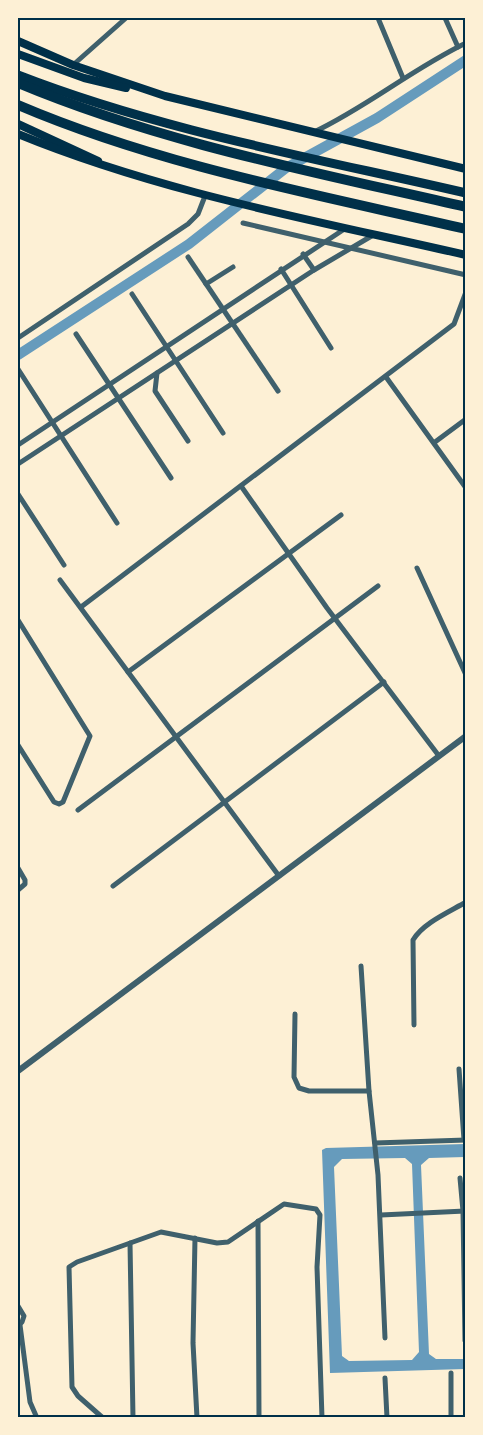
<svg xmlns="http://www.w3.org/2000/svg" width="483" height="1435" font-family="Rubik,sans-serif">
	<rect width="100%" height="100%" fill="#fdf0d5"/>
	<path fill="#669bbc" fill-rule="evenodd" d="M 465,1144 L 465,1157 L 429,1158 L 421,1165 L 429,1354 L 436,1359 L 465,1359 L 465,1369 L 330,1373 L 322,1150 L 326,1148 ZM 405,1158 L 412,1164 L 419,1352 L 412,1360 L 349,1361 L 342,1356 L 334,1167 L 342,1159 Z"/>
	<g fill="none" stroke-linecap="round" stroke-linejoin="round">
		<polyline stroke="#669bbc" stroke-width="10" points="18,355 189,244 286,168 377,118 466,60"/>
		<g stroke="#3f606c" stroke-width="5">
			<polyline points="378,18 403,78"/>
			<polyline points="445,18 458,47"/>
			<polyline points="73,65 126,18"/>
			<path d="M 314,132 C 367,107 412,69 466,43"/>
			<polyline points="243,223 466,275"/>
			<polyline points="303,254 314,270"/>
			<polyline points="188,257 278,391"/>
			<polyline points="281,269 331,348"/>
			<polyline points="206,284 233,267"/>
			<polyline points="132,294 223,433"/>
			<polyline points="76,334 171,478"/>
			<polyline points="18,338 188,224 198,214 205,196"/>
			<polyline points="18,369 117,523"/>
			<polyline points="157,373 155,391 188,441"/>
			<polyline points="386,377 466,488"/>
			<polyline points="435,442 466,419"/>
			<polyline points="18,445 346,228"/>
			<polyline points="18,464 314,270 375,234"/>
			<polyline points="241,486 327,608 439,756"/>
			<polyline points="18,494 64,565"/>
			<polyline points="417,568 466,675"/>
			<polyline points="60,580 279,876"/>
			<polyline points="81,607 454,324 466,292"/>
			<polyline points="18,620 90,736 63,802 59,804 54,802 18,745"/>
			<polyline points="128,672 341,515"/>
			<polyline points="78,810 378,586"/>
			<polyline points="18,868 25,880 25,884 18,890"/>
			<polyline points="113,886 384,682"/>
			<polyline points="361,966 369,1091 378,1175 385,1338"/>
			<polyline points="295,1014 294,1077 299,1088 309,1091 369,1091"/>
			<path d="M 414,1025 L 413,940 C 423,923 449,912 466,902"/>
			<polyline points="459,1069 464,1140"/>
			<polyline points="375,1143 466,1140"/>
			<polyline points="460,1178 463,1211 465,1341"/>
			<polyline points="381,1215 465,1211"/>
			<polyline points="258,1221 259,1418"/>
			<polyline points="195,1238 193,1343 197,1418"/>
			<polyline points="130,1243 133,1418"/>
			<polyline points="18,1306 24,1316 22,1322 18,1326"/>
			<polyline points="20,1325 30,1402 37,1418"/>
			<polyline points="451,1373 451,1418"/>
			<polyline points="385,1378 387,1418"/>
			<polyline points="103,1418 78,1396 72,1387 69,1267 77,1262 161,1232 217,1243 228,1242 284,1204 316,1209 320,1215 317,1267 322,1418"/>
		</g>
		<polyline stroke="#3f606c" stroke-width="6" points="18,1071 466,736"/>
		<g stroke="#003049" stroke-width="8">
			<polyline points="18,41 73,65 165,96 466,169"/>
			<polyline points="18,54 84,78 126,88"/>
			<polyline points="18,124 98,161"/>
			<path d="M 18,134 C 162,193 314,220 466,255"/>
		</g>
		<path stroke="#003049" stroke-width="9" d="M 18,75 C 162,131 315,158 466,193"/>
		<g stroke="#003049" stroke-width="10">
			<path d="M 18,83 C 161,143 314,172 466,207"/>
			<path d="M 18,105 C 161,166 315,194 466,229"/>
		</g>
	</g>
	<rect width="483" height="1435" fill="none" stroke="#fdf0d5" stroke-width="38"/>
	<rect x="19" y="19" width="445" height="1397" fill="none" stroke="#003049" stroke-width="2"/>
</svg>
